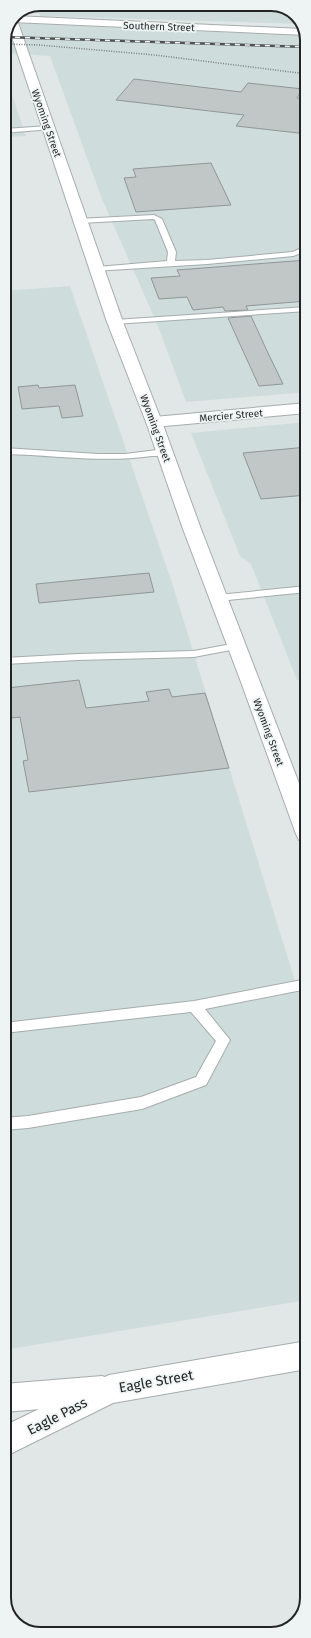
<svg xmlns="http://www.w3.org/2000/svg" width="311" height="1638" font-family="'Fira Sans',sans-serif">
	<rect width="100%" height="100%" fill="#e1e6e6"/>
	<g fill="#cedddc">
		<polygon points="40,4 276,4 296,14 301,24 40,16 36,6"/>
		<polygon points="11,23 307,36 307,392 186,402 158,326 102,199 50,56 4,53 4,40"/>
		<polygon points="4,71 26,136 4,137"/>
		<polygon points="70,286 173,586 307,1020 307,1300 4,1350 4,291"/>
		<polygon points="307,422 307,684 305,680 297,680 251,564 240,556 191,433"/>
	</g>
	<g fill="#c1c6c6" stroke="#909696">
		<polygon points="134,79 241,92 248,83 303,89 297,98 307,100 307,134 236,126 244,115 116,100"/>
		<polygon points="211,163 231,205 136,212 124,178 136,177 133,169"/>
		<polygon points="307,260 307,301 246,306 248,310 225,311 223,307 193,310 187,297 159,299 151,278 180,276 177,270"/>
		<polygon points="251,316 268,353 283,384 259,386 228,318"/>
		<polygon points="38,385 39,388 75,385 83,416 62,418 59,406 22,409 18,387"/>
		<polygon points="307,447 307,495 261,499 243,453"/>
		<polygon points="149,573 154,592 39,603 36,584"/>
		<polygon points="79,680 86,708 149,701 146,692 169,689 172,697 205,693 229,768 29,792 23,761 28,760 20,717 12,718 7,688"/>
	</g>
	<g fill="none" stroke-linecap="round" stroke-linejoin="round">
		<g stroke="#a6acac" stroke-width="2">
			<g id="service">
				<polygon points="49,126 52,128 51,129 4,133 4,129"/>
				<polygon points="154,215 162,219 176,252 175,261 207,260 292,252 307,246 307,251 293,256 207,264 94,271 94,267 97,267 167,261 168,252 155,220 153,219 81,223 77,221 78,219"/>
				<polygon points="307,307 307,311 115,324 111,322 115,320"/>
				<path d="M 4,448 L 98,454 L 125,454 L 165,449 L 170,452 C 166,456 158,456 152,456 C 102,463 54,455 4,454 Z"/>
				<polygon points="307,586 307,592 218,601 213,598 218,595"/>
				<polygon points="237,643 242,646 241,648 194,657 78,660 4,664 4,658 78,654 194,651"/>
				<polygon points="307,979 307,989 205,1009 230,1040 206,1085 142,1109 28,1128 4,1130 4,1118 28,1116 141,1097 196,1077 216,1041 191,1012 4,1033 4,1023 194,1001"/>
			</g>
		</g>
		<g stroke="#a6acac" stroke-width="2">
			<g id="minor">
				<polygon points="307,403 307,413 154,427 148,425 146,422 148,419 154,417"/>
				<polygon points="102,1376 113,1380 117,1390 113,1400 102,1404 4,1412 4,1384"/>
			</g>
		</g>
		<g stroke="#a6acac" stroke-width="2">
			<g id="tertiary">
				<polygon points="14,16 303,29 307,35 12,22"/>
				<polygon points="307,1341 307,1369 113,1403 4,1457 4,1426 109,1375"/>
			</g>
		</g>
		<g stroke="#a6acac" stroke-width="2">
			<polygon id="secondary" points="14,17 17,20 123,322 162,422 201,529 307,804 307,842 299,840 296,834 241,682 183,529 146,422 107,322 9,28"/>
		</g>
		<polyline stroke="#797c7c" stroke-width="1.5" stroke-dasharray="1 1.5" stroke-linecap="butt" points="39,45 155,55 307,74"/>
		<use href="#service" fill="#fff" fill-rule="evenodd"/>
		<use href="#minor" fill="#fff" fill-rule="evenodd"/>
		<use href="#tertiary" fill="#fff" fill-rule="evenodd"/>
		<use href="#secondary" fill="#fff" fill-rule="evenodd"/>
		<g stroke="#505353" stroke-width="2.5">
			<polyline id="rail" points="5,37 307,47"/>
		</g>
		<use href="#rail" stroke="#eef4f4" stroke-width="1.5" stroke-dasharray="5" stroke-linecap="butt"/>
		<polyline stroke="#797c7c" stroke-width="1.5" stroke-dasharray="1 1.5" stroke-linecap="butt" points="4,44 39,45"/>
	</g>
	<g text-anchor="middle" stroke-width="3.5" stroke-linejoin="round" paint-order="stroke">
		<g font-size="10" fill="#242626" stroke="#eef4f4">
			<text transform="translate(159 26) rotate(2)" y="4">Southern Street</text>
			<text transform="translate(47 123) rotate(71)" y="4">Wyoming Street</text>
			<text transform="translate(231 415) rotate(-5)" y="4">Mercier Street</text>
			<text transform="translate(156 428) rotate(70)" y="4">Wyoming Street</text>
			<text transform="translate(269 732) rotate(70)" y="4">Wyoming Street</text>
		</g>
		<g font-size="14" fill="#242626" stroke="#eef4f4">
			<text transform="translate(156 1381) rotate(-10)" y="5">Eagle Street</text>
			<text transform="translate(57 1416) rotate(-27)" y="5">Eagle Pass</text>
		</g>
	</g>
	<path d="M0 0H311V1638H0ZM40 11H271A29 29 0 0 1 300 40V1598A29 29 0 0 1 271 1627H40A29 29 0 0 1 11 1598V40A29 29 0 0 1 40 11Z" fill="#eef4f4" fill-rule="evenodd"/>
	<path fill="none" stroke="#242626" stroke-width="2" d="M40 11H271A29 29 0 0 1 300 40V1598A29 29 0 0 1 271 1627H40A29 29 0 0 1 11 1598V40A29 29 0 0 1 40 11Z"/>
</svg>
